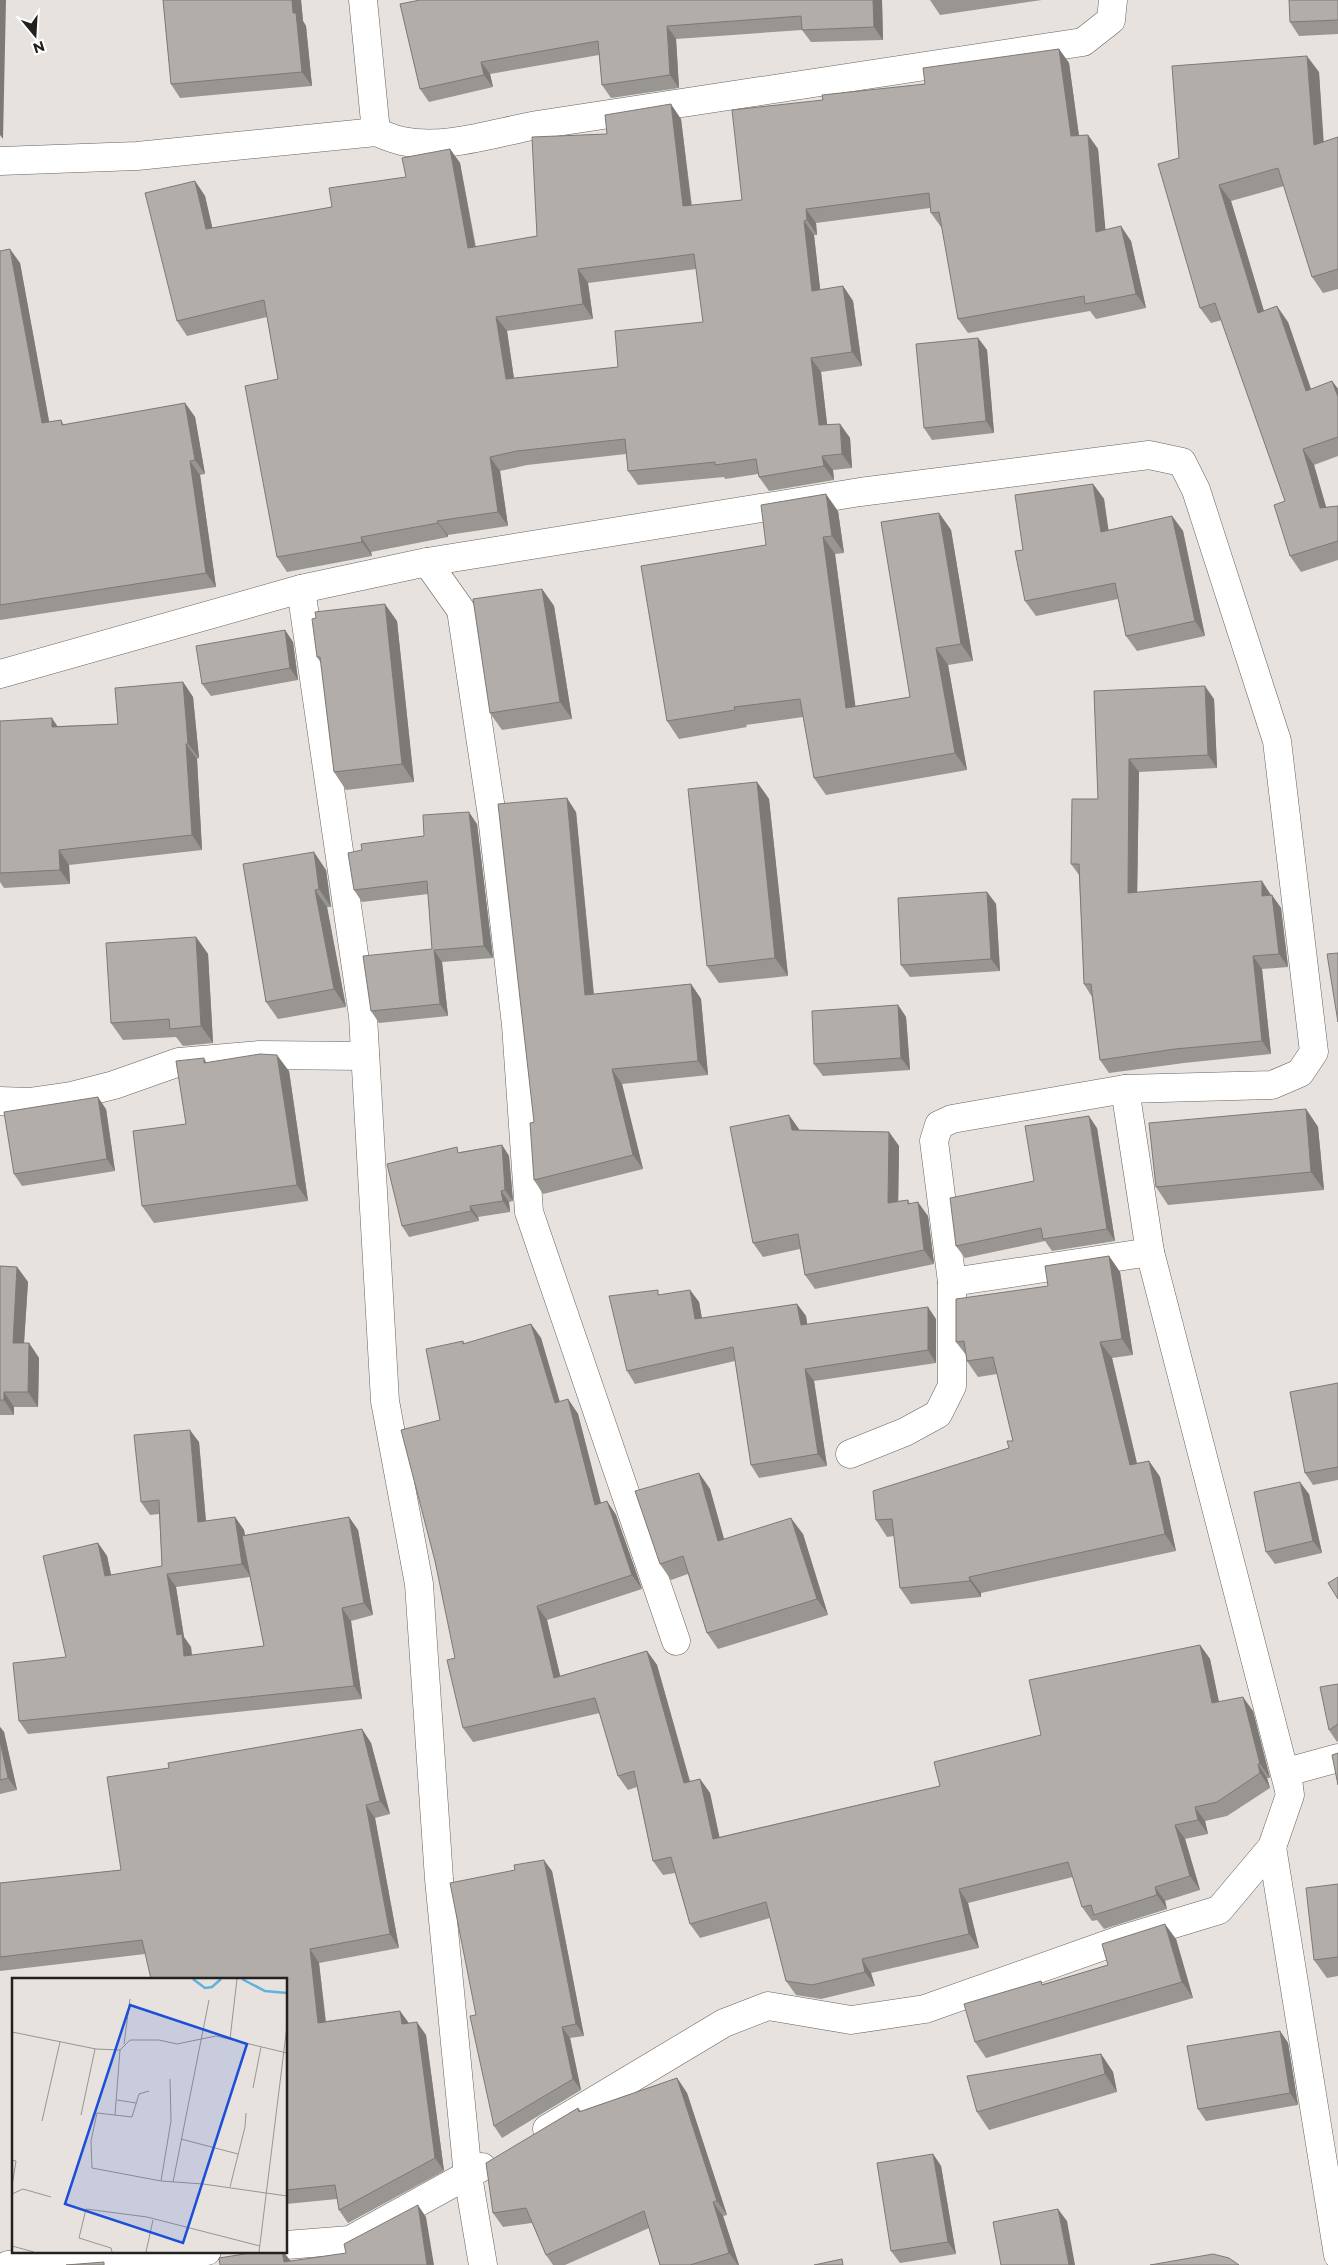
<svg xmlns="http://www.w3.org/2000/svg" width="1338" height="2265" font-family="Montserrat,sans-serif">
	<rect width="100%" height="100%" fill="#e7e2dd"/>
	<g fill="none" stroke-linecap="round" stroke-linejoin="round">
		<g stroke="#67635f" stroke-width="29">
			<g id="minor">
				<polyline points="363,0 376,132"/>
				<path d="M 0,161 L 137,156 L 376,132 C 384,135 393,139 402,141 C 445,150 494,133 537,125 L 1083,42 L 1111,20 L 1113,0"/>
				<polyline points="427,562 461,610 492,816 516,1025 529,1212 676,1641"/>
				<polyline points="301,589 363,1016 385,1401 419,1584 439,1879 468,2176 483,2265"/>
				<polyline points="0,674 301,589 427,562 860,492 1149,455 1182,462 1196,490 1277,741 1314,1052 1300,1073 1272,1085 1125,1089 952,1119 939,1125 934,1141 952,1282 952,1386 938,1414 905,1432 850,1454"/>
				<polyline points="1125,1089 1150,1252 1289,1790"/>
				<polyline points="0,1101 29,1102 71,1096 114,1085 179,1062 259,1055 365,1056"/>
				<polyline points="952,1282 1150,1252"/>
				<polyline points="1272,1847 1338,2255"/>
				<polyline points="547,2129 724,2023 768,2006 851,2020 925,2009 1120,1940 1219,1910 1272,1847 1290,1795 1287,1772 1338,1758"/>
				<polyline points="286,2245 350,2240 482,2167"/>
				<polyline points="8,2265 207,2251"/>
			</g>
		</g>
		<use href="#minor" stroke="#fff" stroke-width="28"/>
	</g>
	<g fill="#999590" fill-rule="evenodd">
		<polygon points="163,0 301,0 303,21 306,26 312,86 180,98 171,84"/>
		<polygon points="882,0 883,40 811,42 802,30 676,39 679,88 611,98 602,85 599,55 490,74 493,87 429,102 420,89 400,4"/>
		<polygon points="930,0 1042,0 940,15"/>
		<polygon points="1338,0 1338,34 1299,36 1290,22"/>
		<path d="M 1059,49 L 1069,63 L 1079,136 L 1088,135 L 1098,149 L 1105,230 L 1131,241 L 1146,308 L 1096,319 L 1090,311 L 968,333 L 958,319 L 942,227 L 941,227 L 931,213 L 930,208 L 816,223 L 817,235 L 814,235 L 820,290 L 843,286 L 853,301 L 862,366 L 821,372 L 827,425 L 840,424 L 850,438 L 852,468 L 833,470 L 834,480 L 769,491 L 759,477 L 758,474 L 725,479 L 724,477 L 638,485 L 628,471 L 626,454 L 527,465 L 500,471 L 508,526 L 448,535 L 448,537 L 371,552 L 372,556 L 287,572 L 277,557 L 278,379 L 267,317 L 187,336 L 177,321 L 195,181 L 205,196 L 212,228 L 332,207 L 406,177 L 450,149 L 460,163 L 476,247 L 537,236 L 607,134 L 681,119 L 692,206 L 742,200 L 823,100 L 925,84 ZM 696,269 L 703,322 L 618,367 L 514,378 L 507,331 L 593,319 L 588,283 Z"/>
		<polygon points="1319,72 1323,142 1338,137 1338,289 1323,293 1312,277 1284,186 1231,201 1264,311 1288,322 1311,389 1332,381 1338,389 1338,456 1314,465 1326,507 1338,506 1338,560 1301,572 1290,556 1285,501 1222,320 1211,323 1200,308 1179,158"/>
		<polygon points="0,251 20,263 49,422 61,420 64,425 185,403 195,417 205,474 200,475 216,587 0,620"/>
		<polygon points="978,338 987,350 994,433 932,440 924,428"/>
		<polygon points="1093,484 1104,499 1108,530 1172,516 1183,531 1205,636 1137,651 1126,636 1118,599 1036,616 1025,601 1023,550"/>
		<polygon points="838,511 844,553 835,554 855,706 910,697 939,513 951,530 973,661 948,665 967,770 826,795 814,778 803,717 746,725 747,727 679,739 667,721 766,545"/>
		<polygon points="542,589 554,606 572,719 502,730 490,713"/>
		<polygon points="397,621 414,782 346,790 334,772 321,663 317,657"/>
		<polygon points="285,630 293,642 298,680 211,696 202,684"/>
		<polygon points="183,682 193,697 199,758 197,759 202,850 69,865 70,884 4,888 0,882 0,721 58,726 118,724"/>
		<polygon points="1094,691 1214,699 1217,768 1139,772 1137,892 1271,895 1281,908 1288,967 1262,969 1271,1054 1184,1063 1109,1073 1100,1060 1092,997 1084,984 1079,875 1071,864 1098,799"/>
		<polygon points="757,782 769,799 788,976 719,983 707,966"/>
		<polygon points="576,812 594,994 691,984 701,999 708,1075 622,1084 643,1169 543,1194 534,1180 534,1122"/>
		<polygon points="477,824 493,958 442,962 448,1016 379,1023 371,1011 432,949 428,894 362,902 354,890 362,850"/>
		<polygon points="243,864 326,870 331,907 327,907 346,1007 278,1019 266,1002"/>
		<polygon points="987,892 996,904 1000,971 910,977 901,965"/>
		<polygon points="196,937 208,954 213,1043 183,1046 176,1037 123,1040 111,1023"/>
		<polygon points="898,1005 906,1017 910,1070 823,1076 814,1064"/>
		<polygon points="204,1058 207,1063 289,1071 308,1201 154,1223 142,1206 186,1124"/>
		<polygon points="106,1109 115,1171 22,1186 14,1174"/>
		<polygon points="1306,1109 1318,1127 1324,1190 1168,1205 1156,1187"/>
		<polygon points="1097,1128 1115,1241 1052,1251 1045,1241 965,1258 956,1246"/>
		<polygon points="799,1129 799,1130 889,1132 899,1146 898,1201 908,1200 910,1204 928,1216 934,1264 815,1289 805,1275 800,1249 763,1257 753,1243"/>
		<polygon points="502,1145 509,1156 513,1201 509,1202 510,1212 478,1217 479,1221 409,1237 402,1226 460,1152"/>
		<polygon points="1109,1256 1120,1272 1133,1355 1112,1358 1137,1463 1149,1461 1160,1477 1176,1551 981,1593 981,1597 911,1604 900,1588 894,1536 887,1537 876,1520 1009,1448 1013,1441 997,1374 978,1377 967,1361 966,1355 956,1342 1048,1286"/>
		<polygon points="0,1266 17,1267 28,1282 24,1343 29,1343 39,1358 38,1407 14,1407 14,1415 0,1415"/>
		<polygon points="690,1290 699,1302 702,1318 797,1304 806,1316 807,1324 936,1319 936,1363 814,1381 827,1466 759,1478 751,1465 735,1361 635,1384 627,1371 661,1295"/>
		<polygon points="531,1324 541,1338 560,1402 568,1399 578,1414 601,1503 607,1501 616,1515 642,1589 547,1620 560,1676 647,1651 657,1665 690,1781 700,1779 710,1793 719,1837 940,1786 1041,1735 1200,1645 1210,1659 1219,1702 1253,1711 1270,1778 1267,1778 1270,1788 1227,1816 1205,1821 1208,1834 1185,1839 1200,1890 1165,1901 1167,1909 1104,1929 1097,1920 1092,1921 1082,1907 1073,1877 968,1903 979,1948 871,1973 875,1986 821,1999 796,1995 786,1981 770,1918 700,1938 690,1924 675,1873 663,1875 653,1861 637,1787 628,1790 618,1776 600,1713 473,1742 463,1728 455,1658 440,1420 463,1341 465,1344"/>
		<polygon points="1338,1383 1338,1480 1313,1485 1305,1473"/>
		<path d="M 199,1442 L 206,1521 L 235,1517 L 244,1530 L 245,1535 L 349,1517 L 358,1530 L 373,1615 L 351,1621 L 362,1699 L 28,1734 L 19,1721 L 66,1657 L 98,1543 L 107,1556 L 111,1575 L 162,1566 L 159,1514 L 150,1515 L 141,1502 ZM 250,1577 L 264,1646 L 192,1655 L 191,1647 L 184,1637 L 176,1587 Z"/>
		<polygon points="699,1473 710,1489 724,1539 803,1534 828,1615 718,1649 707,1633 688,1574 671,1580 660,1564"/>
		<polygon points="1309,1494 1322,1553 1275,1564 1266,1552"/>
		<polygon points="1338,1684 1338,1741 1337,1742 1329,1730"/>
		<polygon points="0,1727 4,1732 17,1790 0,1794"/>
		<polygon points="362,1729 371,1743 390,1814 375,1818 399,1948 319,1963 326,2021 400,2011 409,2023 426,2035 444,2171 348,2223 339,2210 337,2199 286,2204 286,1979 145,1954 0,1971 0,1883 121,1870 169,1768"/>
		<polygon points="552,1871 584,2036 570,2038 581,2090 502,2138 494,2126 476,2015"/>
		<polygon points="1338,1884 1338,1976 1327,1978 1314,1960"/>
		<polygon points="1176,1939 1193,1998 986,2058 975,2042 1043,1984 1108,1965"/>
		<polygon points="1280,2031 1288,2043 1298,2105 1206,2121 1198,2109"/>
		<polygon points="1101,2054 1113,2072 1117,2092 989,2130 977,2112"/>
		<polygon points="677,2078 687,2093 727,2215 723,2216 739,2265 660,2265 649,2228 565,2265 553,2265 546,2255 532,2223 503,2227 493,2213 578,2108 581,2111"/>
		<polygon points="933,2154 941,2166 956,2254 900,2263 891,2251"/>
	</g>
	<g fill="#7d7976">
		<polygon points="0,0 6,0 3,139 0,135"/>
		<polygon points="292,0 301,0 303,21 306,26 312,86 302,72 293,13"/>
		<polygon points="873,0 882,0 883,40 874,27"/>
		<polygon points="667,26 676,39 679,88 670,75"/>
		<polygon points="1059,49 1069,63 1081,151 1071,136"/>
		<polygon points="1307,56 1319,72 1325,161 1314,145"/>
		<polygon points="481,62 490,74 493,87 484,75"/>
		<polygon points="671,104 681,119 693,221 683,206"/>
		<polygon points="1088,135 1098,149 1107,246 1096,232"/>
		<polygon points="450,149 460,163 478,263 468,248"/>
		<polygon points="195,181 205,196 216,243 206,229"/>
		<polygon points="1219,185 1231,201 1269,328 1258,313"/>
		<polygon points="806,209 816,223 817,235 807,220"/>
		<polygon points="804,221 814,235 822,305 812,291"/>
		<polygon points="1121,226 1131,241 1146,308 1136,294"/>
		<polygon points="10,249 20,263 52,437 42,423"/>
		<polygon points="578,269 588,283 593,319 583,304"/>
		<polygon points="843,286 853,301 862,366 852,352"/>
		<polygon points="1277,306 1288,322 1317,407 1306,391"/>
		<polygon points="496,317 507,331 516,393 506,379"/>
		<polygon points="978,338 987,350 994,433 986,421"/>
		<polygon points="811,358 821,372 829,440 819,425"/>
		<polygon points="1332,381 1338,389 1338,397"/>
		<polygon points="185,403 195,417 205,474 195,460"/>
		<polygon points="840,424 850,438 852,468 842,454"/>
		<polygon points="1303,449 1314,465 1331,524 1320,508"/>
		<polygon points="822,456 833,470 834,480 824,466"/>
		<polygon points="490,457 500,471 508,526 498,512"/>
		<polygon points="190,461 200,475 216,587 206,573"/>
		<polygon points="1093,484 1104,499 1111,547 1101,532"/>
		<polygon points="826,494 838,511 844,553 832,536"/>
		<polygon points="939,513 951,530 973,661 961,644"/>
		<polygon points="1172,516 1183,531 1205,636 1195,621"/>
		<polygon points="437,521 448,535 448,537 438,523"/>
		<polygon points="361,537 371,552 372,556 362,542"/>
		<polygon points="823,537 835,554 858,725 846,708"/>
		<polygon points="542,589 554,606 572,719 560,702"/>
		<polygon points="385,604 397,621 414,782 402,764"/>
		<polygon points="285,630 293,642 298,680 290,668"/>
		<polygon points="936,648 948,665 967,770 955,753"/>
		<polygon points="183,682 193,697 199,758 188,744"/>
		<polygon points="1205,686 1214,699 1217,768 1208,755"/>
		<polygon points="52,718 62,733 52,727"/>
		<polygon points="186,744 197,759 202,850 192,835"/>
		<polygon points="1129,759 1139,772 1137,906 1128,893"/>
		<polygon points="757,782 769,799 788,976 775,958"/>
		<polygon points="567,798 576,812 595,1009 585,995"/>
		<polygon points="469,812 477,824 493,958 484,946"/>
		<polygon points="59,850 69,865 70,884 60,870"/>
		<polygon points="314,852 326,870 331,907 319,889"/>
		<polygon points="1262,881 1271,895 1262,896"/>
		<polygon points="315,890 327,907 346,1007 334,989"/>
		<polygon points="987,892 996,904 1000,971 991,959"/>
		<polygon points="1272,895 1281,908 1288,967 1279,954"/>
		<polygon points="196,937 208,954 213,1043 201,1026"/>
		<polygon points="434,950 442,962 448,1016 440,1004"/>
		<polygon points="1253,956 1262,969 1271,1054 1262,1041"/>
		<polygon points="691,984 701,999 708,1075 698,1061"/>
		<polygon points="898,1005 906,1017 910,1070 901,1058"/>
		<polygon points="277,1055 289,1071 308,1201 297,1185"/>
		<polygon points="612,1069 622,1084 643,1169 633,1155"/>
		<polygon points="98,1097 106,1109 115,1171 107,1159"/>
		<polygon points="1306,1109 1318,1127 1324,1190 1311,1172"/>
		<polygon points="789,1115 799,1129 802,1145 792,1130"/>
		<polygon points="1089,1116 1097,1128 1115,1241 1107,1229"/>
		<polygon points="889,1132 899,1146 898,1217 888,1203"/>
		<polygon points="502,1145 509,1156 513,1201 505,1190"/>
		<polygon points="501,1191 509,1202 510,1212 503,1201"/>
		<polygon points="918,1202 928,1216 934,1264 924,1250"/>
		<polygon points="470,1206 478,1217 479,1221 471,1211"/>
		<polygon points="1109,1256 1120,1272 1133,1355 1122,1339"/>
		<polygon points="17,1267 28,1282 23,1358 13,1343"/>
		<polygon points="690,1290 699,1302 704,1331 695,1319"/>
		<polygon points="797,1304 806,1316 809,1337 801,1325"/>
		<polygon points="928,1307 936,1319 936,1363 928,1350"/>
		<polygon points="531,1324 541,1338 564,1417 555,1403"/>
		<polygon points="1100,1342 1112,1358 1141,1481 1130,1465"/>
		<polygon points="29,1343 39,1358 38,1407 28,1392"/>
		<polygon points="805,1369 814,1381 827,1466 818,1454"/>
		<polygon points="4,1392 14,1407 14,1415 4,1400"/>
		<polygon points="568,1399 578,1414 605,1519 595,1505"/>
		<polygon points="190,1430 199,1442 207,1534 198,1522"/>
		<polygon points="1149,1461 1160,1477 1176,1551 1165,1534"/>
		<polygon points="699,1473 710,1489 729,1557 718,1541"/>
		<polygon points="1300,1482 1309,1494 1322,1553 1313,1541"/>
		<polygon points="607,1501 616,1515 642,1589 632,1575"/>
		<polygon points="235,1517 244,1530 251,1577 242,1564"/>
		<polygon points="349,1517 358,1530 373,1615 364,1603"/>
		<polygon points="791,1518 803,1534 828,1615 817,1599"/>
		<polygon points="98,1543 107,1556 114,1588 105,1576"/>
		<polygon points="167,1574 176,1587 184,1637 191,1647 193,1669 184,1656 177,1635"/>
		<polygon points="969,1577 981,1593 981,1597 970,1581"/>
		<polygon points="537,1606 547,1620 564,1692 554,1678"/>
		<polygon points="342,1608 351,1621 362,1699 354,1686"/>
		<polygon points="1200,1645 1210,1659 1222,1717 1212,1703"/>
		<polygon points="647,1651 657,1665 694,1797 684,1783"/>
		<polygon points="1243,1697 1253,1711 1270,1778 1260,1764"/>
		<polygon points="0,1727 4,1732 17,1790 8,1778 0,1741"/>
		<polygon points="362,1729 371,1743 390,1814 380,1801"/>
		<polygon points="1258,1764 1267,1778 1270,1788 1260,1773"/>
		<polygon points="700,1779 710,1793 723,1853 713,1839"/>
		<polygon points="366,1805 375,1818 399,1948 390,1934"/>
		<polygon points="1195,1807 1205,1821 1208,1834 1198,1820"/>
		<polygon points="1175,1825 1185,1839 1200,1890 1190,1876"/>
		<polygon points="544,1860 552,1871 584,2036 576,2024"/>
		<polygon points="1155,1887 1165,1901 1167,1909 1157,1895"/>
		<polygon points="959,1889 968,1903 979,1948 969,1934"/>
		<polygon points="1165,1924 1176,1939 1193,1998 1182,1982"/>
		<polygon points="310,1949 319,1963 327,2036 318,2023"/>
		<polygon points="862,1959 871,1973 875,1986 865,1972"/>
		<polygon points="400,2011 409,2024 402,2024"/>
		<polygon points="417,2022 426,2035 444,2171 435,2158"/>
		<polygon points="562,2027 570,2038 581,2090 573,2079"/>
		<polygon points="1280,2031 1288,2043 1298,2105 1290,2093"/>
		<polygon points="1101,2054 1113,2072 1117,2092 1105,2074"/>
		<polygon points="677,2078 687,2093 727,2215 717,2201"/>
		<polygon points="933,2154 941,2166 956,2254 948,2242"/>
		<polygon points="713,2202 723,2216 739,2265 738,2265 729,2253"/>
		<polygon points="418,2205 426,2217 434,2265 427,2265"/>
		<polygon points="1058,2209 1067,2221 1075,2265 1069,2265"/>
		<polygon points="282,2251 283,2251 290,2260 291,2265 284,2262"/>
	</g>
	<g fill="#b2ada8" stroke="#7d7976" fill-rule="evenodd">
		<polygon points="163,0 292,0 293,13 296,13 302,72 171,84"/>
		<polygon points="420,0 873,0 874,27 802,30 801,16 667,26 670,75 602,85 598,41 481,62 484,75 420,89 400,4"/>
		<polygon points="1289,0 1338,0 1338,20 1290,22"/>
		<path d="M 1059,49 L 1071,136 L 1088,135 L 1096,232 L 1121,226 L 1136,294 L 1085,304 L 1084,296 L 958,319 L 939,212 L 931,213 L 929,193 L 806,209 L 807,220 L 804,221 L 812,291 L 843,286 L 852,352 L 811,358 L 819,425 L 840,424 L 842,454 L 822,456 L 824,466 L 759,477 L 756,459 L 715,465 L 715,462 L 628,471 L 625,439 L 517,451 L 490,457 L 498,512 L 437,521 L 438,523 L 361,537 L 362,542 L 277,557 L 245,386 L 278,379 L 264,300 L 177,321 L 145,193 L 195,181 L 206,229 L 332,207 L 329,188 L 406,177 L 402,158 L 450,149 L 468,248 L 537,236 L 532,137 L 607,134 L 605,115 L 671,104 L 683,206 L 742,200 L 732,110 L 823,100 L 822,95 L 925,84 L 923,68 ZM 694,254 L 703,322 L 615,331 L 618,367 L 506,379 L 496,317 L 583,304 L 578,269 Z"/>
		<polygon points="1307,56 1314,145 1338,137 1338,269 1312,277 1278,168 1219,185 1258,313 1277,306 1306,391 1332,381 1338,397 1338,437 1303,449 1320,508 1338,506 1338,541 1290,556 1274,505 1285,501 1215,303 1200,308 1158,164 1179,158 1172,66"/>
		<polygon points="10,249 42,423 61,420 62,425 185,403 195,460 190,461 206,573 0,605 0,251"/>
		<polygon points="978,338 986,421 924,428 916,344"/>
		<polygon points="1093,484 1101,532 1172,516 1195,621 1126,636 1115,583 1025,601 1015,551 1023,550 1015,495"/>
		<polygon points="826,494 832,536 823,537 846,708 910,697 881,522 939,513 961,644 936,648 955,753 814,778 800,699 734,707 735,710 667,721 641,566 766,545 761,505"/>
		<polygon points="542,589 560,702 490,713 473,599"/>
		<polygon points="385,604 402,764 334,772 320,657 317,657 312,619 316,618 315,612"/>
		<polygon points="285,630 290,668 202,684 196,646"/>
		<polygon points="183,682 188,744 186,744 192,835 59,850 60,870 0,873 0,721 52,718 52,727 118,724 115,688"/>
		<polygon points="1205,686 1208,755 1129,759 1128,893 1262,881 1262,896 1272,895 1279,954 1253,956 1262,1041 1175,1049 1100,1060 1091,984 1084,984 1079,864 1071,864 1072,799 1098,799 1094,691"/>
		<polygon points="757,782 775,958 707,966 688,789"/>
		<polygon points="567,798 585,995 691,984 698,1061 612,1069 633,1155 534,1180 530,1123 534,1122 498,804"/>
		<polygon points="469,812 484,946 434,950 440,1004 371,1011 363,956 432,949 427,881 354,890 348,853 362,850 361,844 424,836 423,815"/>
		<polygon points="314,852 319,889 315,890 334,989 266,1002 243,864"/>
		<polygon points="987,892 991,959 901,965 898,898"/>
		<polygon points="196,937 201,1026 170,1029 169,1019 111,1023 106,943"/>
		<polygon points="1338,953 1338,1022 1327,954"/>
		<polygon points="898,1005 901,1058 814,1064 812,1011"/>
		<polygon points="260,1054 277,1055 297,1185 142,1206 133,1131 186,1124 176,1061 204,1058 204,1063"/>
		<polygon points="98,1097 107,1159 14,1174 4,1112"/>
		<polygon points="1306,1109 1311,1172 1156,1187 1149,1123"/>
		<polygon points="789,1115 792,1130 889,1132 888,1203 908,1200 908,1204 918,1202 924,1250 805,1275 798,1234 753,1243 730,1127"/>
		<polygon points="1089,1116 1107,1229 1043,1239 1041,1228 956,1246 950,1198 1034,1181 1025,1126"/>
		<polygon points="502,1145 505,1190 501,1191 503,1201 470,1206 471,1211 402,1226 387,1164 457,1147 458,1153"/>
		<polygon points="1109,1256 1122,1339 1100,1342 1130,1465 1149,1461 1165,1534 969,1577 970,1581 900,1588 892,1519 876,1520 873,1491 1009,1448 1007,1441 1013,1441 993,1357 967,1361 964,1341 956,1342 956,1299 1048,1286 1045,1266"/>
		<polygon points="0,1266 17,1267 13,1343 29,1343 28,1392 4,1392 4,1400 0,1400"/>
		<polygon points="658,1290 658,1295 690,1290 695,1319 797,1304 801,1325 928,1307 928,1350 805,1369 818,1454 751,1465 733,1347 627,1371 609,1296"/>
		<polygon points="531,1324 555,1403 568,1399 595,1505 607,1501 632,1575 537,1606 554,1678 647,1651 684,1783 700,1779 713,1839 940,1786 934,1762 1041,1735 1029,1680 1200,1645 1212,1703 1243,1697 1260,1764 1258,1764 1260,1773 1217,1802 1195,1807 1198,1820 1175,1825 1190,1876 1155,1887 1157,1895 1094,1915 1091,1905 1082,1907 1068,1862 959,1889 969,1934 862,1959 865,1972 812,1985 786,1981 766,1902 690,1924 671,1857 653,1861 634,1771 618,1776 595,1698 463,1728 447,1660 455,1658 435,1561 401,1430 440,1420 426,1349 463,1341 463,1344"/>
		<polygon points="1338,1383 1338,1467 1305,1473 1290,1392"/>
		<polygon points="190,1430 198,1522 235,1517 242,1564 167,1574 177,1635 182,1634 184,1656 264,1646 242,1536 349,1517 364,1603 342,1608 354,1686 19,1721 13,1663 66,1657 43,1556 98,1543 105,1576 162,1566 159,1500 141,1502 134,1435"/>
		<polygon points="699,1473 718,1541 791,1518 817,1599 707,1633 683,1556 660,1564 635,1491"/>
		<polygon points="1300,1482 1313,1541 1266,1552 1254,1492"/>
		<polygon points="1338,1577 1338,1599 1328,1583"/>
		<polygon points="1338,1684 1338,1724 1329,1730 1320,1687"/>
		<polygon points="362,1729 380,1801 366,1805 390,1934 310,1949 318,2023 400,2011 402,2024 417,2022 435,2158 339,2210 335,2185 286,2190 286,1979 151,1979 142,1940 0,1957 0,1883 121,1870 107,1777 169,1768 168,1763"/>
		<polygon points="0,1741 8,1778 0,1780"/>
		<polygon points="1338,1753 1338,1785 1332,1755"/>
		<polygon points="544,1860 576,2024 562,2027 573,2079 494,2126 470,2016 476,2015 450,1883 515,1870 514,1865"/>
		<polygon points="1338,1884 1338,1957 1314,1960 1306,1888"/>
		<polygon points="1165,1924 1182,1982 975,2042 964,2004 1041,1981 1042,1985 1108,1965 1102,1944"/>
		<polygon points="1280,2031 1290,2093 1198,2109 1187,2046"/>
		<polygon points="1101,2054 1105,2074 977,2112 967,2076"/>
		<polygon points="677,2078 717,2201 713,2202 729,2253 690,2265 660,2265 644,2211 546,2255 526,2208 493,2213 486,2163 578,2108 579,2112"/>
		<polygon points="933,2154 948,2242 891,2251 877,2163"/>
		<polygon points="418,2205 427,2265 220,2265 219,2258 263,2251 282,2251 284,2262 346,2253 344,2244"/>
		<polygon points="1058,2209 1069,2265 1001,2265 993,2222"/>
		<polygon points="1213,2254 1229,2258 1239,2265 1150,2265"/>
		<polygon points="842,2259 843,2265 814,2265"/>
		<polygon points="104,2262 104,2265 66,2265"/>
	</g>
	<g transform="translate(12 1978)">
		<rect width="275" height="275" fill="#e7e2dd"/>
		<path fill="none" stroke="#5fb1e1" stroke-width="2.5" d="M 181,1 L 193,10 L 200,9 L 209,1M 230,1 L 253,13 L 275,15"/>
		<path fill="none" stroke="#999591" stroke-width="1" d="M 0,54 L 84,71 L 108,72 L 118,62 L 147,62 L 165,66 L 204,58 L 275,75M 218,61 L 225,1M 112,66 L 118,21M 241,110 L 249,69M 137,113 L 127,116 L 120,139 L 85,135 L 79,163 L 80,190 L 149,203 L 191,206 L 275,218M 105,122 L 124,125M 69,137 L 83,71M 103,137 L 108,72M 30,143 L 48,64M 169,161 L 226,176M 0,182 L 4,183 L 0,208M 149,203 L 159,143 L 158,101M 161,204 L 197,22M 218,209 L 233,149 L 234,135M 0,216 L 11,211 L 39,219M 0,268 L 22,274M 100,274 L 99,270 L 67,260 L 74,231 L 135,239 L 248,268M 134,274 L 141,242M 247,274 L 275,48"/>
		<path fill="#1d4ed8" fill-opacity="0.15" stroke="#1d4ed8" stroke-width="2.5" d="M 118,27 L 235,66 L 171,265 L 53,226 Z"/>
		<rect width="275" height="275" fill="none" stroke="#23211f" stroke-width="2.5"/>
	</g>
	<g transform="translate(35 35) rotate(162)" stroke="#ffffff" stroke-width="4" paint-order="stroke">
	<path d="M0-4L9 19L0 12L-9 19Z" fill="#23211f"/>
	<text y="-8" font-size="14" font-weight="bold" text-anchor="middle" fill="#23211f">N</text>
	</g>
</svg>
